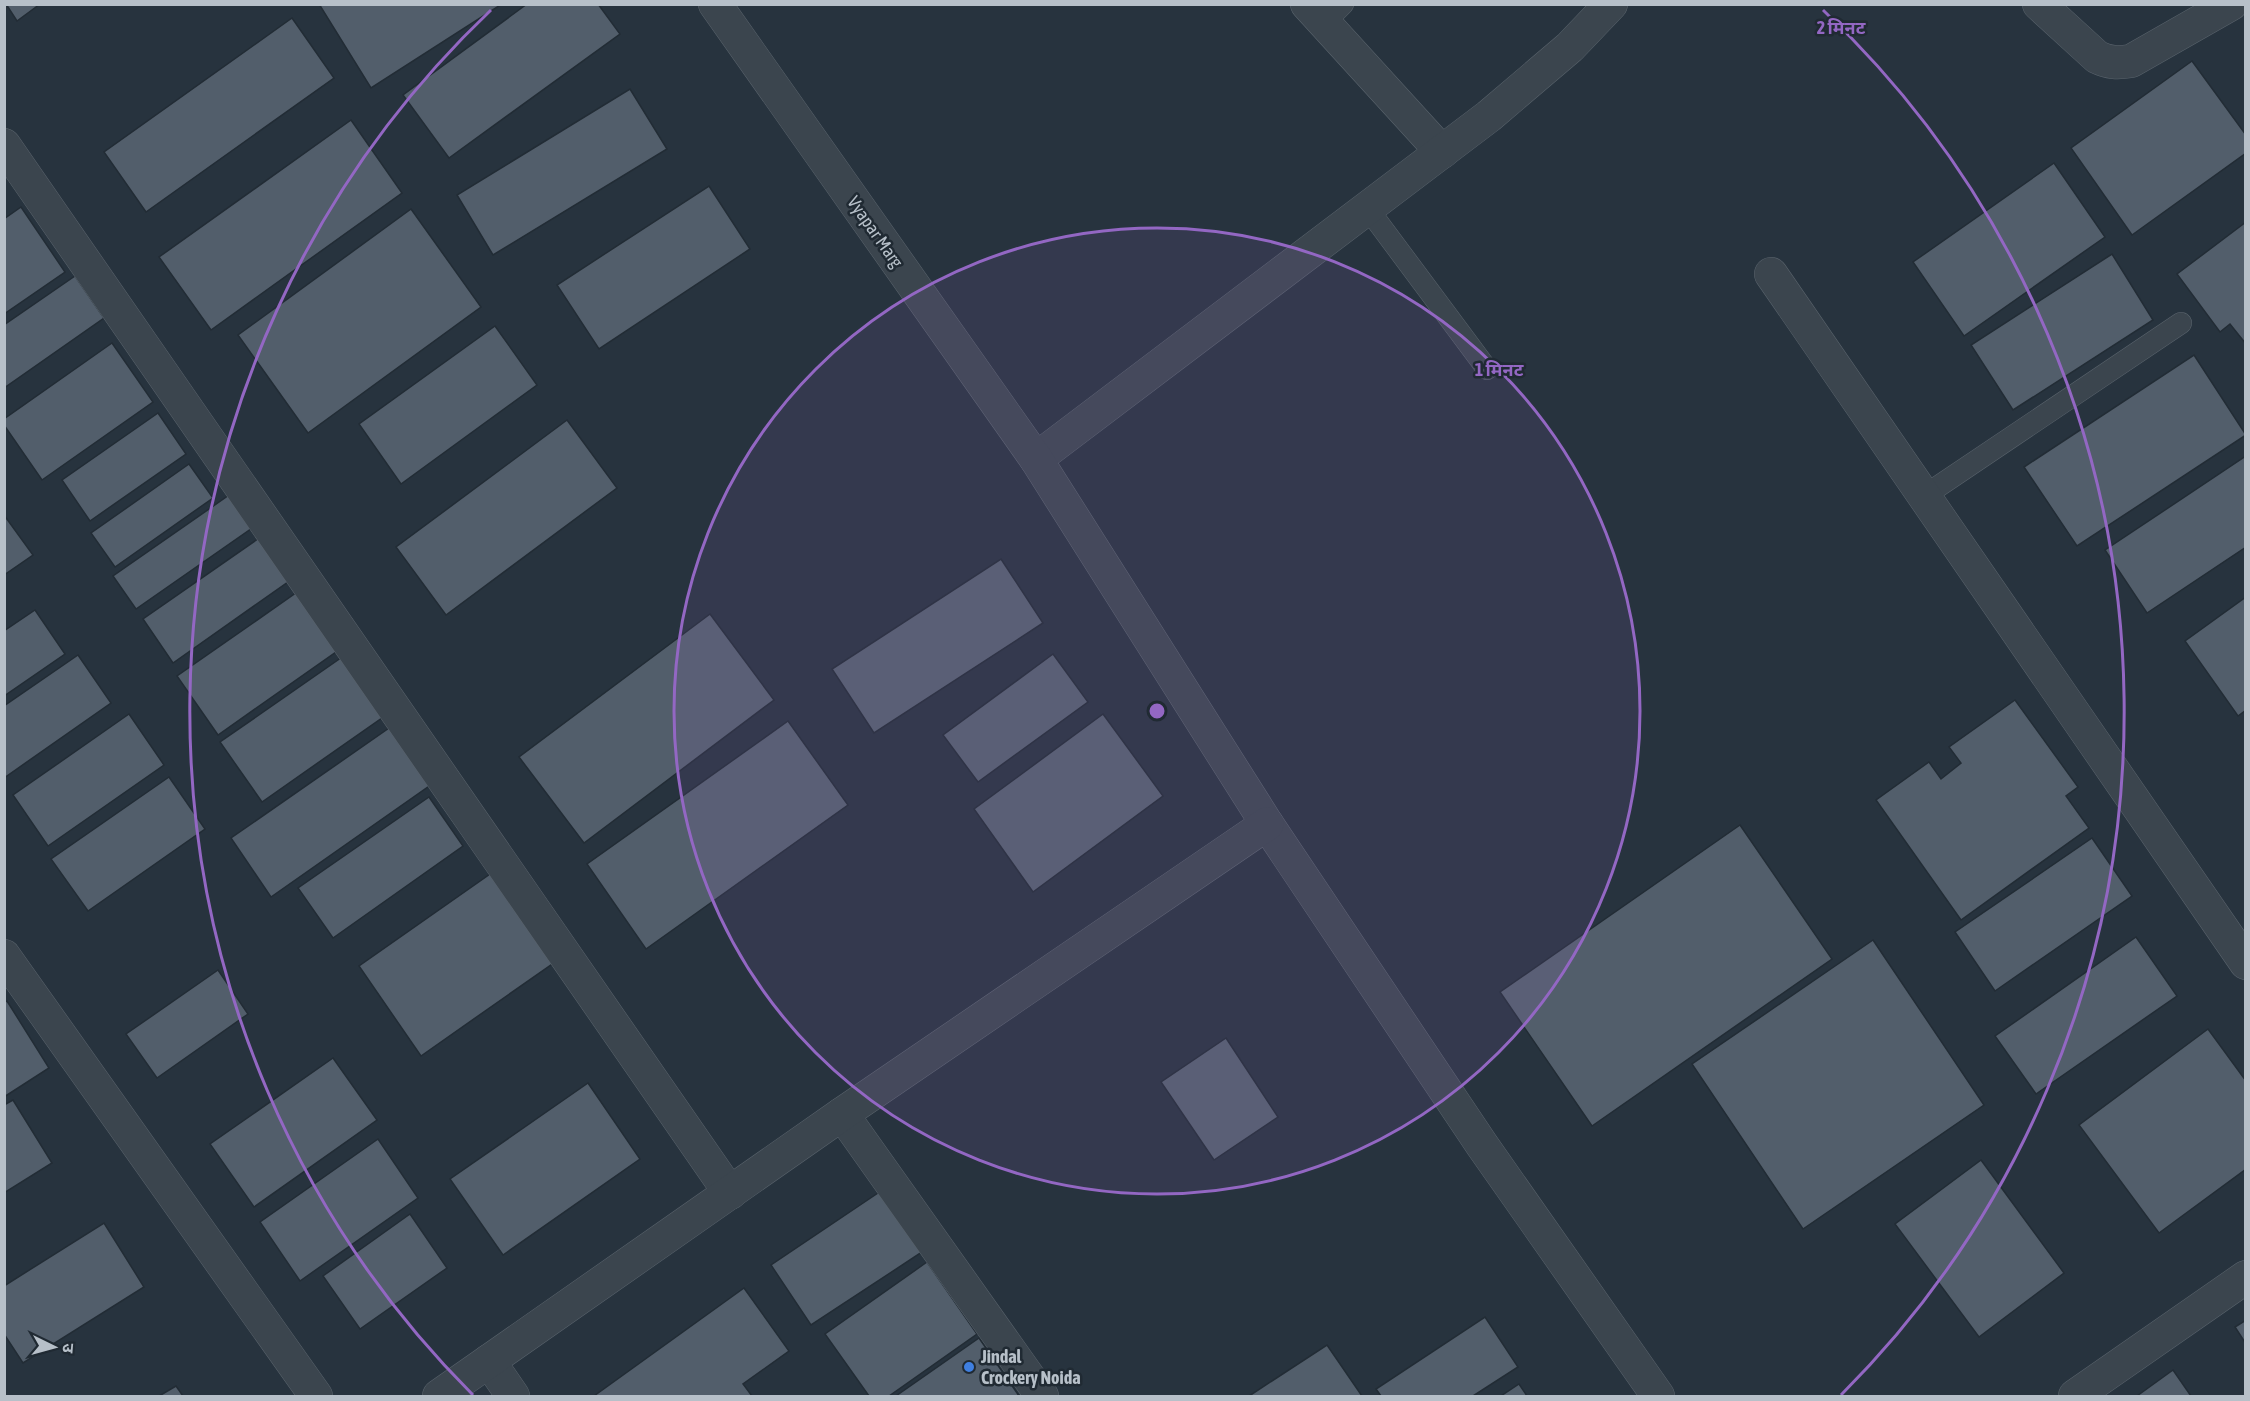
<svg xmlns="http://www.w3.org/2000/svg" width="2250" height="1401" font-family="'Asap Condensed','Noto Sans Devanagari',sans-serif">
	<rect width="100%" height="100%" fill="#27333e"/>
	<g fill="#525e6b" stroke="#222c35" stroke-width="1.5">
		<polygon points="6,4 40,4 17,21"/>
		<polygon points="319,4 502,4 371,88"/>
		<polygon points="527,4 598,4 620,34 449,158 403,95"/>
		<polygon points="292,18 334,78 146,212 104,152"/>
		<polygon points="2192,61 2246,135 2246,153 2132,235 2071,148"/>
		<polygon points="630,89 667,149 493,255 457,195"/>
		<polygon points="351,120 402,193 211,330 159,257"/>
		<polygon points="2054,163 2105,237 1964,336 1913,262"/>
		<polygon points="709,186 750,249 599,349 557,285"/>
		<polygon points="21,207 65,272 4,314 4,219"/>
		<polygon points="411,209 481,307 308,433 238,335"/>
		<polygon points="2246,222 2246,344 2230,324 2220,332 2177,274"/>
		<polygon points="2112,254 2153,320 2013,410 1971,345"/>
		<polygon points="75,276 104,318 4,388 4,325"/>
		<polygon points="495,326 537,385 401,484 359,424"/>
		<polygon points="112,343 153,402 42,480 4,425 4,419"/>
		<polygon points="2194,355 2246,435 2077,546 2024,467"/>
		<polygon points="158,413 186,454 90,521 62,480"/>
		<polygon points="567,420 617,488 446,615 396,547"/>
		<polygon points="2246,456 2246,547 2147,613 2105,550"/>
		<polygon points="189,464 213,498 115,567 91,533"/>
		<polygon points="232,493 255,526 136,609 113,576"/>
		<polygon points="4,515 33,555 4,575"/>
		<polygon points="265,534 295,577 173,663 143,619"/>
		<polygon points="1001,559 1043,623 874,733 832,669"/>
		<polygon points="303,588 343,647 218,735 177,676"/>
		<polygon points="2246,597 2246,710 2238,716 2185,641"/>
		<polygon points="35,610 65,654 4,696 4,631"/>
		<polygon points="710,614 774,700 584,843 519,757"/>
		<polygon points="348,653 389,713 262,802 220,742"/>
		<polygon points="1053,654 1088,702 978,782 943,735"/>
		<polygon points="78,655 111,703 4,778 4,706"/>
		<polygon points="2015,700 2078,787 2066,796 2089,828 1961,920 1876,800 1929,762 1941,779 1961,763 1949,747"/>
		<polygon points="129,714 164,765 48,846 13,795"/>
		<polygon points="1103,714 1163,796 1033,892 974,809"/>
		<polygon points="788,721 848,805 646,949 587,864"/>
		<polygon points="392,726 432,784 271,897 231,838"/>
		<polygon points="169,777 205,829 88,911 51,859"/>
		<polygon points="429,797 463,846 333,938 298,888"/>
		<polygon points="1740,825 1832,959 1592,1126 1500,992"/>
		<polygon points="2092,838 2132,896 1995,991 1955,932"/>
		<polygon points="493,872 555,962 421,1056 359,966"/>
		<polygon points="2136,937 2177,996 2036,1094 1995,1036"/>
		<polygon points="1873,940 1984,1105 1803,1229 1692,1064"/>
		<polygon points="218,970 248,1014 157,1078 126,1034"/>
		<polygon points="7,1001 49,1068 4,1097 4,1003"/>
		<polygon points="2208,1029 2246,1081 2246,1169 2159,1233 2079,1125"/>
		<polygon points="1226,1038 1278,1117 1214,1160 1161,1082"/>
		<polygon points="333,1058 377,1120 254,1207 210,1144"/>
		<polygon points="588,1083 640,1159 503,1255 450,1179"/>
		<polygon points="13,1100 52,1163 4,1193 4,1105"/>
		<polygon points="378,1139 418,1198 300,1281 260,1222"/>
		<polygon points="1981,1160 2064,1273 1979,1337 1895,1224"/>
		<polygon points="881,1191 922,1252 811,1325 771,1265"/>
		<polygon points="410,1214 447,1268 360,1329 323,1276"/>
		<polygon points="104,1223 144,1287 23,1363 4,1334 4,1286"/>
		<polygon points="927,1262 977,1334 889,1396 869,1396 825,1334"/>
		<polygon points="744,1288 789,1351 743,1384 752,1396 594,1396"/>
		<polygon points="1485,1317 1518,1367 1473,1396 1381,1396 1376,1389"/>
		<polygon points="2246,1320 2246,1344 2235,1327"/>
		<polygon points="979,1338 1019,1396 896,1396"/>
		<polygon points="1327,1345 1362,1396 1249,1396"/>
		<polygon points="2173,1370 2191,1396 2137,1396"/>
		<polygon points="1519,1384 1527,1396 1501,1396"/>
		<polygon points="176,1386 183,1396 159,1396"/>
	</g>
	<g fill="none" stroke-linecap="round" stroke-linejoin="round">
		<g stroke="#59636c" stroke-width="22">
			<g id="service">
				<polyline points="1324,23 1343,4"/>
				<polyline points="1368,209 1487,369"/>
				<polyline points="1924,496 2181,323"/>
			</g>
		</g>
		<g stroke="#59636c" stroke-width="34">
			<g id="minor">
				<polyline points="1307,4 1442,152"/>
				<path d="M 2039,4 L 2097,57 C 2109,63 2118,63 2131,61 L 2231,4"/>
				<polyline points="4,145 730,1193"/>
				<polyline points="1771,274 2246,963"/>
				<polyline points="1036,459 1489,116 1570,47 1611,4"/>
				<polyline points="4,956 316,1396"/>
				<polyline points="842,1114 1042,1396"/>
				<polyline points="489,1361 513,1396"/>
				<polyline points="2075,1396 2246,1277"/>
			</g>
		</g>
		<g stroke="#59636c" stroke-width="34">
			<g id="tertiary">
				<polyline points="715,4 1036,459 1267,824 1482,1145 1658,1396"/>
				<polyline points="439,1396 842,1114 1267,824"/>
			</g>
		</g>
		<use href="#service" stroke="#3b454e" stroke-width="21"/>
		<use href="#minor" stroke="#3b454e" stroke-width="33"/>
		<use href="#tertiary" stroke="#3b454e" stroke-width="33"/>
	</g>
	<circle cx="1157" cy="711" r="483" fill="#9367c3" fill-opacity=".12"/>
	<g fill="none" stroke="#9367c3" stroke-width="3">
		<circle cx="1157" cy="711" r="483"/>
		<path d="M473 1395A967 967 0 0 1 491 10M1823 10A967 967 0 0 1 1841 1395"/>
	</g>
	<circle fill="#3f7fe0" stroke="#202a33" stroke-width="2" cx="969" cy="1367" r="6"/>
	<g text-anchor="middle" stroke-width="5" stroke-linejoin="round" paint-order="stroke">
		<g font-size="18" fill="#b7c0c9" stroke="#202a33">
			<text transform="translate(875 232) rotate(55)" y="6">Vyapar Marg</text>
		</g>
		<g font-size="18" font-weight="bold" fill="#b7c0c9" stroke="#202a33" text-anchor="start">
			<text x="981" y="1363">Jindal<tspan x="981" dy="21">Crockery Noida</tspan></text>
		</g>
	</g>
	<circle cx="1157" cy="711" r="9" fill="#9367c3" stroke="#202a33" stroke-width="3"/>
	<g font-size="18" text-anchor="middle" font-weight="bold" fill="#9367c3" stroke="#202a33" stroke-width="5" stroke-linejoin="round" paint-order="stroke">
		<text x="1841" y="34">2 मिनट</text>
		<text x="1499" y="376">1 मिनट</text>
	</g>
	<rect width="2250" height="1401" fill="none" stroke="#b7c0c9" stroke-width="12"/>
	<g transform="translate(54 1347) rotate(95)" stroke="#202a33" stroke-width="4.5" paint-order="stroke">
	<path d="M0-4.5L10 22L0 15L-10 22Z" fill="#b7c0c9"/>
	<text y="-9" font-size="16" font-weight="bold" text-anchor="middle" fill="#b7c0c9">उ</text>
	</g>
</svg>
